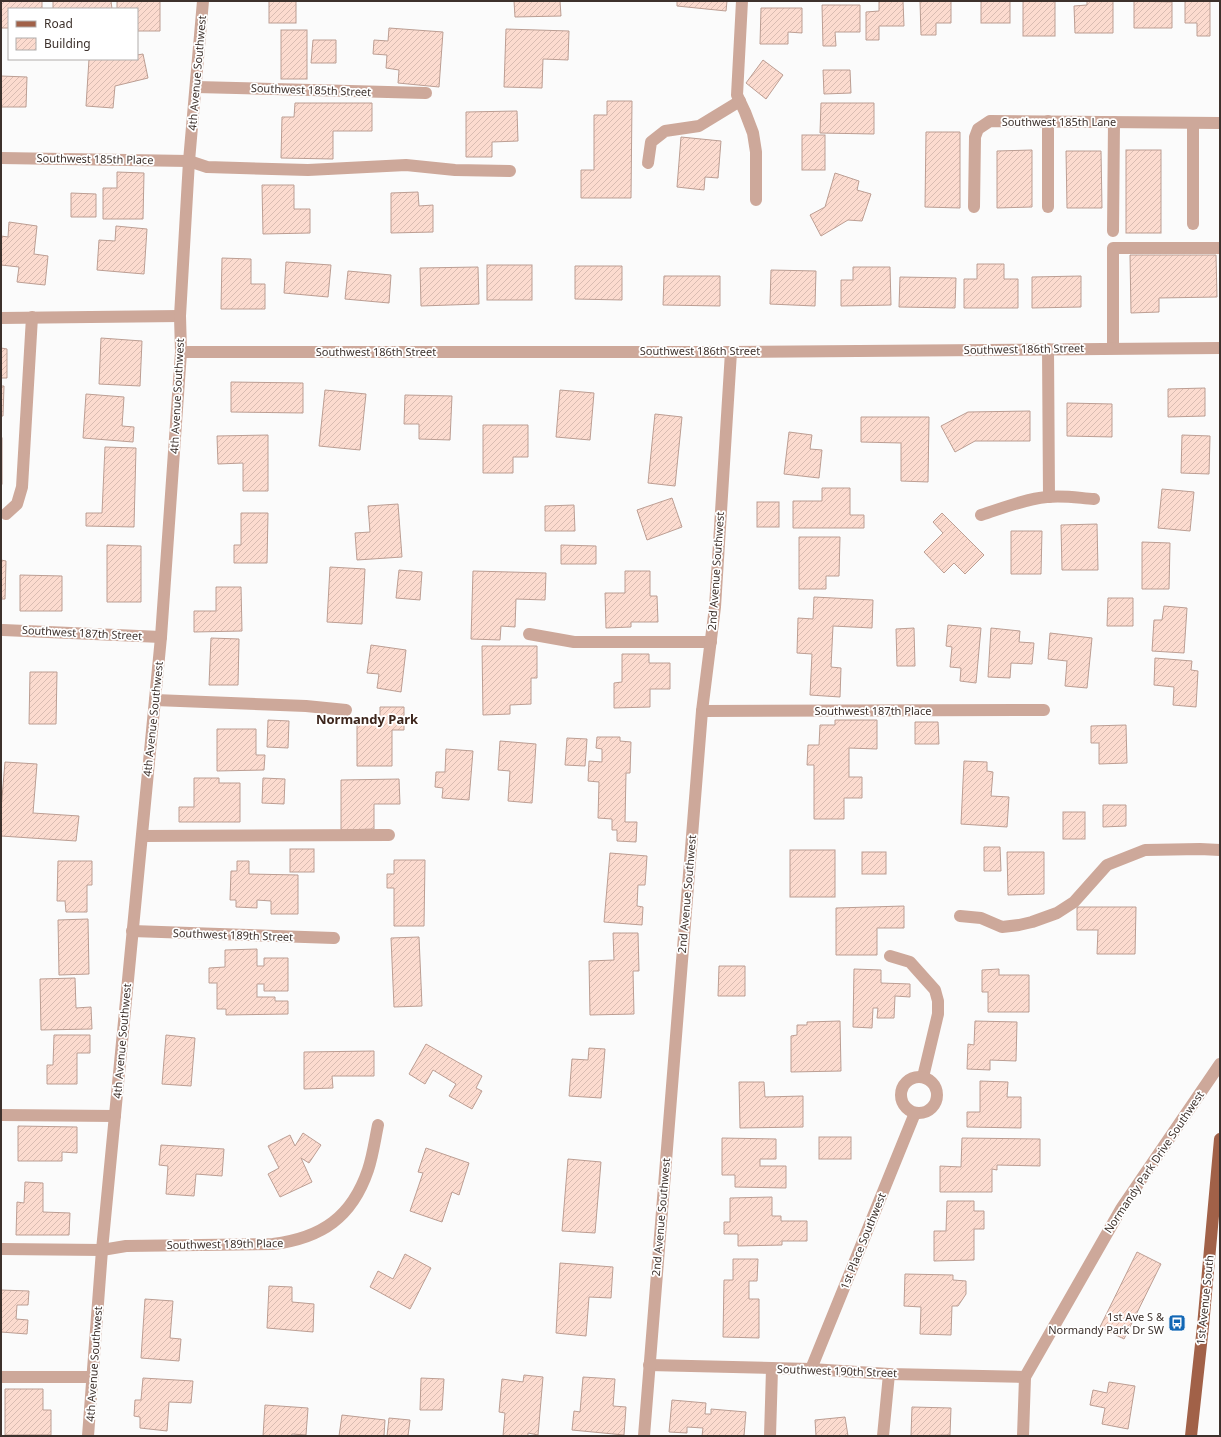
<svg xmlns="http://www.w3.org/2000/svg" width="1221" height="1437" font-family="'Noto Sans',sans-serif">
	<defs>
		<pattern id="building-hatch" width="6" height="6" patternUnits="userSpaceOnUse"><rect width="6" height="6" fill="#fcdbcf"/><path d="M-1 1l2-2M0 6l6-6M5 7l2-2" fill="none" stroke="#d9bcb2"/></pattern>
	</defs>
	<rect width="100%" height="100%" fill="#fbfbfb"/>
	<g fill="url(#building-hatch)" stroke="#bc9e93">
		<polygon points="1,1 42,1 42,9 9,9 9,28 1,28"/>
		<polygon points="53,1 111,1 112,9 53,9"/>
		<polygon points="117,1 160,1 160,31 137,31 137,9 117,9"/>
		<rect x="269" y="1" width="27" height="22"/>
		<polygon points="514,1 560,1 561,16 515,17"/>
		<polygon points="677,1 727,1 726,11 677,6"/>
		<polygon points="879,1 903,1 904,26 879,26 879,40 866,40 866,12 879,11"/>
		<polygon points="920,1 951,1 951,23 936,23 936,35 921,35"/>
		<rect x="981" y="1" width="29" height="22"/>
		<rect x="1023" y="1" width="32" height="35"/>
		<polygon points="1087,1 1113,1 1113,33 1075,33 1074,6 1087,5"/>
		<polygon points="1134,1 1172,2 1172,28 1134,28"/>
		<polygon points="1185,1 1210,1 1210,36 1197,36 1197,23 1185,23"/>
		<polygon points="822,5 860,5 860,32 835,32 836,46 823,46"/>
		<polygon points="761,8 802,8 802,33 788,32 788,44 760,44"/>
		<polygon points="389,28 443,32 439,87 398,83 399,70 386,68 387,55 373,54 374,40 388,41"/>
		<polygon points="506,29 569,31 568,60 543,59 542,88 504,87"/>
		<rect x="281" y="30" width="26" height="49"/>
		<polygon points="313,40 336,40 336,63 311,63"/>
		<polygon points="143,54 148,78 115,86 113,108 86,106 89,59 137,59 137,55"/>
		<polygon points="763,60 783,75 766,99 746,83"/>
		<polygon points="823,70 850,70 851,93 824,94"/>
		<polygon points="1,76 27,77 26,107 1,107"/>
		<polygon points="607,101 632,101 631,198 581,198 581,170 594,170 594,115 607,115"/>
		<polygon points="295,103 372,103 372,131 333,131 333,159 281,158 282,117 294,117"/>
		<polygon points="821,103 874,103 874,134 820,133"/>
		<polygon points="517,111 518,141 492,142 492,157 466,157 466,112"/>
		<polygon points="926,132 960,132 960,208 925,207"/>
		<rect x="802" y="135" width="23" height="35"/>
		<polygon points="681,137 721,141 718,178 705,177 704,190 677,187"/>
		<polygon points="1032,150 1032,207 997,208 997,151"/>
		<rect x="1126" y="150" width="35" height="83"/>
		<polygon points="1066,151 1101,151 1102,208 1067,208"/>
		<polygon points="117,172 144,173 143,219 103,219 103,188 117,188"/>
		<polygon points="835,173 859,181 857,190 871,194 862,221 848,220 821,236 810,215 825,207"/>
		<polygon points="262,185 294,185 294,209 310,209 310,233 263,234"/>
		<polygon points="418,192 419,206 433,205 433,232 391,233 391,193"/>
		<polygon points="71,193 96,194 96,217 71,217"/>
		<polygon points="9,222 37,226 34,254 48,256 45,285 17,282 19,267 1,265 1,236 8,237"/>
		<polygon points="116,226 147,229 144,274 97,270 99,240 115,241"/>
		<polygon points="1130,255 1216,255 1217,297 1159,298 1159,312 1131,313"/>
		<polygon points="222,258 251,259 251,284 265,284 265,309 221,309"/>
		<polygon points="286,262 331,265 328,297 284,293"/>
		<polygon points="977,264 1004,264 1004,279 1018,279 1018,308 964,308 964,279 977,279"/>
		<rect x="487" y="265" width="45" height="35"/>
		<polygon points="575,266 622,266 622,300 575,299"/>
		<polygon points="478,267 479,304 421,306 420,268"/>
		<polygon points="853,267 890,267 891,305 841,306 841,280 853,280"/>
		<polygon points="771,270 816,271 815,306 770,304"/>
		<polygon points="348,271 391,275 389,303 345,299"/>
		<polygon points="664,276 720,276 720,306 663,305"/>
		<polygon points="1081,276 1081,307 1032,308 1032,277"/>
		<polygon points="900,277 956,278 955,308 899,307"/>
		<polygon points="101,338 142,341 140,386 99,384"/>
		<polygon points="1,348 7,349 7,378 1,378"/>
		<polygon points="231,382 303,383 303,413 231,412"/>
		<polygon points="1,386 4,386 3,416 1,416"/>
		<polygon points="1205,388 1205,416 1168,417 1168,389"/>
		<polygon points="325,390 366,394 360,450 319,446"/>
		<polygon points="560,390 594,393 590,440 556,437"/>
		<polygon points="86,394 124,397 122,426 134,427 133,442 83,438"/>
		<polygon points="405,395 452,396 450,440 419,439 419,424 404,424"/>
		<polygon points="1067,403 1112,404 1112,437 1067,436"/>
		<polygon points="1030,411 1030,441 975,441 955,452 941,426 968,412"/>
		<polygon points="655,414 682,417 675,486 648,483"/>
		<polygon points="861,417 929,417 928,482 901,481 901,443 861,442"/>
		<polygon points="483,425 528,425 528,457 513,457 513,473 483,473"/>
		<polygon points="789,432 812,435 810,449 822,450 819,478 784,474"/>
		<polygon points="268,435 268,491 243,491 243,463 218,464 217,436"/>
		<polygon points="1182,435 1210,436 1209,474 1181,473"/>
		<rect x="1" y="438" width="1" height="46"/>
		<polygon points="105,447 136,448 134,527 86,526 86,513 102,513"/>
		<polygon points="822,488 850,488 850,515 864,515 864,528 793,528 793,501 822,501"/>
		<polygon points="1162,489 1194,492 1190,531 1158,528"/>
		<polygon points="672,498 682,527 647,540 637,510"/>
		<rect x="757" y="502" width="22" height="25"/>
		<polygon points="398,504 402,557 357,560 355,533 370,532 368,506"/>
		<polygon points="574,505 575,531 545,531 545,506"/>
		<polygon points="241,513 268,513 267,563 234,563 234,545 241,545"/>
		<polygon points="942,513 984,555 965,574 954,563 944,573 924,552 943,533 933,522"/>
		<polygon points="1097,524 1098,570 1062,570 1061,525"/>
		<polygon points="1011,531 1042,531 1041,574 1011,574"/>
		<polygon points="799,537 840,537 839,576 826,576 826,589 799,589"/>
		<polygon points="1142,542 1170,543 1169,589 1142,589"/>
		<polygon points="107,545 141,546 141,602 107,602"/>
		<polygon points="561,545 596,546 596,564 561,564"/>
		<polygon points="1,560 6,561 5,599 1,599"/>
		<polygon points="330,567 365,569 362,624 327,622"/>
		<polygon points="399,570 422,572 420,600 396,598"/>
		<polygon points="473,571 546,573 545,600 516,599 515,627 501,626 500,640 471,639"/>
		<polygon points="625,571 650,571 650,596 657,596 658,622 631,622 631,627 606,628 605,593 625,593"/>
		<polygon points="20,575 62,576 62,611 20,611"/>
		<polygon points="216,587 241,587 242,631 194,632 194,611 216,611"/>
		<polygon points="814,597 873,600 872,628 833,626 831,667 841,668 840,697 810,695 812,654 797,653 798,618 813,619"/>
		<polygon points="1108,598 1133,598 1133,626 1107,626"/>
		<polygon points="1164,606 1187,608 1184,653 1152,651 1154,620 1162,620"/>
		<polygon points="948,625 981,628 976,683 960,681 961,668 950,667 952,647 946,646"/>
		<polygon points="914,628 915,666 897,666 896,629"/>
		<polygon points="991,628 1020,631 1019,642 1034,643 1032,664 1011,663 1010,678 988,677"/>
		<polygon points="1050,633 1092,638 1087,688 1065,686 1067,661 1048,659"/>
		<polygon points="211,638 239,639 238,685 209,685"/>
		<polygon points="371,645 406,650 401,692 377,688 379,674 367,673"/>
		<polygon points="482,646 537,646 537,678 531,678 531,704 510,705 510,714 483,715"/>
		<polygon points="622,654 649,654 649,663 670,663 670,689 650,689 650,707 614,708 614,683 622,682"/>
		<polygon points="1155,658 1192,661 1191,670 1198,671 1196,707 1173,705 1174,687 1154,685"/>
		<polygon points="30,672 57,672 56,724 29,724"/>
		<polygon points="380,707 404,707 404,730 392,730 392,766 357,766 357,723 374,722 380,718"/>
		<polygon points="268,720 289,721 288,748 267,747"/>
		<polygon points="835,720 877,720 877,749 849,748 849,777 862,777 862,798 844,798 844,819 814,819 814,765 807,765 808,745 819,745 820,725 835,725"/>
		<polygon points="915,722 938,722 939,744 915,744"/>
		<polygon points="1126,725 1127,763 1099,764 1099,743 1091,743 1091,726"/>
		<polygon points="217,729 256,729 256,755 265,755 264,770 217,771"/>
		<polygon points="597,737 620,737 620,741 631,742 630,773 626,773 625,822 637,822 636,842 617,841 617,830 612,830 612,819 598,818 599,782 588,781 589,761 602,762 602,749 596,748"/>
		<polygon points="567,738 587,739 585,766 565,765"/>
		<polygon points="500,741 536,744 532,803 508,801 510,771 498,770"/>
		<polygon points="446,749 473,751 469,800 442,798 443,788 435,787 436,772 445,772"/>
		<polygon points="964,761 987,762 987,771 993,772 991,796 1009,797 1007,827 961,824"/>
		<polygon points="5,762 37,764 33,813 79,816 76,841 1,836 1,810"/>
		<polygon points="194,778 219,778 219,783 240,783 240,822 179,822 179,807 194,807"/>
		<polygon points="263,778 285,779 284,804 262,803"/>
		<polygon points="399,779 400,804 374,804 374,829 341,830 341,780"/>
		<polygon points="1103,805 1126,805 1126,826 1103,827"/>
		<rect x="1063" y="812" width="22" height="27"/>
		<polygon points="984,847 1000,847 1001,871 984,871"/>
		<rect x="290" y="849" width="24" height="23"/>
		<rect x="790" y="850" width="45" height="47"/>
		<rect x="862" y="852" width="24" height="22"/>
		<polygon points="1007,852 1044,852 1044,894 1008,895"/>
		<polygon points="610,853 647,856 645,885 638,885 637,906 643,907 642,925 604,922"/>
		<polygon points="394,860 425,860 424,926 394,926 394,888 387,888 387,874 394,874"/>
		<polygon points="58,861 92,861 92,885 87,885 87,912 66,912 65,901 57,901"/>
		<polygon points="237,861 249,861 249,874 298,875 298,914 271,914 271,901 257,900 257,908 236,907 236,900 230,900 231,871 237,871"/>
		<polygon points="904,906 904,928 877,928 877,955 836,955 836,908"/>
		<polygon points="1077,907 1136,907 1135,954 1097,954 1098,930 1077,930"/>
		<polygon points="88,919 89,974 59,975 58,920"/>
		<polygon points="613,933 638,933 639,971 633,971 634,1014 590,1015 589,961 614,960"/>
		<polygon points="419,937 422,1006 394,1007 391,938"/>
		<polygon points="257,949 257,966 264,966 264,958 288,958 288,991 264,991 264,984 257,984 257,997 275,997 275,1001 288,1001 288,1014 226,1015 226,1009 217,1009 217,983 209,983 209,968 225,967 225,950"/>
		<polygon points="719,966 745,966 745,996 718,996"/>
		<polygon points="854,969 881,970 881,983 910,984 910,997 895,996 894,1018 877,1018 878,1008 873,1008 872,1028 853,1027"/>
		<polygon points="999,969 999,975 1029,975 1029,1012 988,1012 988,992 982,992 982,970"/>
		<polygon points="75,978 76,1008 91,1007 92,1029 41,1030 40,979"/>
		<polygon points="840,1021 841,1071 791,1072 791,1036 797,1035 797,1025 807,1025 807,1022"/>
		<polygon points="975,1021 1017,1022 1016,1061 990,1060 990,1070 967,1069 968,1044 974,1045"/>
		<polygon points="54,1035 90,1035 90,1053 77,1053 77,1084 47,1084 47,1065 53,1065"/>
		<polygon points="166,1035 195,1038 191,1086 162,1084"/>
		<polygon points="426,1044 482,1076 476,1088 482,1091 472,1109 449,1096 456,1084 433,1070 425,1084 409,1074"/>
		<polygon points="589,1048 605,1049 601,1098 569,1096 572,1059 588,1060"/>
		<polygon points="374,1051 374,1076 332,1076 333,1088 304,1089 304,1052"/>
		<polygon points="980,1081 1008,1082 1007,1097 1021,1097 1021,1128 967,1127 967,1112 980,1112"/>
		<polygon points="739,1082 764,1082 765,1097 803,1096 803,1127 740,1128"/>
		<polygon points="18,1126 77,1127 77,1153 62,1152 62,1161 18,1161"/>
		<polygon points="303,1133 321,1145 309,1163 301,1158 312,1182 280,1197 268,1174 279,1168 268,1146 290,1135 295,1146"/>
		<rect x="819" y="1137" width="32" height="22"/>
		<polygon points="722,1138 776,1139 776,1159 760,1159 760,1166 786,1166 786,1188 735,1187 735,1175 722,1175"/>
		<polygon points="962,1138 1040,1139 1040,1166 997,1165 997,1170 992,1169 992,1192 940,1192 940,1166 961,1167"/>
		<polygon points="161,1145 224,1149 222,1176 196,1174 194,1196 166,1194 168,1166 159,1165"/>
		<polygon points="426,1148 469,1163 459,1195 452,1192 442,1222 410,1211 423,1173 418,1172"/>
		<polygon points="568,1159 601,1162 595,1233 562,1231"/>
		<polygon points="25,1182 43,1183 43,1212 70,1213 69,1235 16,1235 17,1202 24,1203"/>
		<polygon points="772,1197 772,1216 781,1216 781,1221 807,1221 807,1241 782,1241 782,1245 738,1246 738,1234 724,1234 724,1222 730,1222 730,1198"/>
		<polygon points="947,1201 974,1201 974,1211 984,1211 984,1229 974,1229 974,1260 934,1261 934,1231 946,1231"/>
		<polygon points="1137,1252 1161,1264 1124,1339 1100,1327"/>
		<polygon points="405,1254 431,1268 410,1309 370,1287 378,1271 393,1279"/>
		<polygon points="733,1259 758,1259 757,1281 749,1281 749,1299 759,1299 759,1338 723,1337 724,1280 733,1280"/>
		<polygon points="560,1263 613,1267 611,1298 589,1297 586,1336 556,1333"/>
		<polygon points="905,1274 953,1275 953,1280 966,1281 966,1294 958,1306 952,1306 951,1335 920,1334 921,1307 904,1306"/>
		<polygon points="269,1286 292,1287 292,1302 314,1304 313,1332 267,1328"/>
		<polygon points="1,1290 29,1291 28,1305 17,1305 16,1319 28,1320 27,1334 1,1332"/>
		<polygon points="145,1299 173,1301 170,1338 181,1339 179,1361 141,1358"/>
		<polygon points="524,1375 543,1377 538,1435 528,1433 528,1436 503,1436 505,1413 499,1412 502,1379 523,1382"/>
		<polygon points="583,1377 615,1379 613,1406 626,1407 624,1435 572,1430 574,1411 580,1412"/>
		<polygon points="143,1378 193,1381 191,1403 169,1402 167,1431 140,1428 140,1417 134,1416 135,1400 141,1400"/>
		<polygon points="421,1378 444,1379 442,1410 420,1410"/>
		<polygon points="1109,1382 1135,1386 1128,1429 1102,1424 1105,1408 1090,1405 1093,1390 1107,1393"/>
		<polygon points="5,1389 43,1389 43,1410 51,1410 51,1435 5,1435"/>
		<polygon points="672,1400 706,1403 705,1414 711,1414 711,1409 746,1412 744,1436 702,1436 703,1428 687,1427 687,1433 669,1432"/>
		<polygon points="265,1405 308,1408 306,1435 292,1434 291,1436 263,1436"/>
		<polygon points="912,1407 951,1408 950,1435 911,1436"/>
		<polygon points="342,1415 385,1420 384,1436 339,1436"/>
		<polygon points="845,1417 848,1436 816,1436 815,1420"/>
		<polygon points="389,1418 410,1420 408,1436 387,1436"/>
	</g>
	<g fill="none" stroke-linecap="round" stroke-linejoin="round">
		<g stroke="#cda89a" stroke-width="12">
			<polyline points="742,1 737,95 745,112 753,133 756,152 756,200"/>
			<polyline points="196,87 426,93"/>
			<polyline points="1048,121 1048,207"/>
			<polyline points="1,158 189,161 207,167 308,170 406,165 455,170 510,171"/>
			<polyline points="648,163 651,142 665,131 699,126 740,101"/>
			<polyline points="974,207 975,137 978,129 990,121 1220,123"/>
			<polyline points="1193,224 1193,123"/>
			<polyline points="1113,231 1114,122"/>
			<polyline points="1,318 180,316"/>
			<polyline points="1113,348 1113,248 1220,248"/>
			<polyline points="1048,349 1049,497"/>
			<polyline points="181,352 731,352 1220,348"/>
			<polyline points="6,514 17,504 22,487 32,317"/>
			<path d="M 981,515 C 1003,508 1025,499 1047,497 C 1063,495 1079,498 1094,499"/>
			<polyline points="3,630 161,637"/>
			<polyline points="529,634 574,642 711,642"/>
			<polyline points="155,700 306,706 346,710"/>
			<polyline points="702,711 1044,710"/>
			<polyline points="142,836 389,835"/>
			<polyline points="960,916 981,918 1002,927 1019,925 1032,922 1057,913 1074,902 1107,865 1145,850 1200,849 1220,850"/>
			<polyline points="132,931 334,938"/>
			<polyline points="890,956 910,962 935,990 938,1001 938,1014 923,1077"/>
			<circle cx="919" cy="1095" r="18"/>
			<polyline points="1,1115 115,1116"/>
			<path d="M 1,1249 L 102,1250 L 126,1246 L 273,1244 C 322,1238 352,1217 368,1170 C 373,1155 375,1139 378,1125"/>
			<polyline points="649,1365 811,1369 889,1374 1025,1377"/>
			<polyline points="811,1369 915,1113"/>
			<polyline points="1,1377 93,1377"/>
			<polyline points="88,1436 102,1250 161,637 181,352 180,316 189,161 203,1"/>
			<polyline points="644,1436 702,711 715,607 731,352"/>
			<polyline points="770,1436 772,1369"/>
			<polyline points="883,1436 889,1374"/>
			<polyline points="1023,1436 1025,1377 1121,1209 1220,1064"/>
		</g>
		<polyline stroke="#a16148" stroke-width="12" points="1191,1436 1203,1326 1220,1139"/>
	</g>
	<defs>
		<g id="bus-square" transform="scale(0.9)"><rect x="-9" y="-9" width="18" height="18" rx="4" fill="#1267b5" stroke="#fff"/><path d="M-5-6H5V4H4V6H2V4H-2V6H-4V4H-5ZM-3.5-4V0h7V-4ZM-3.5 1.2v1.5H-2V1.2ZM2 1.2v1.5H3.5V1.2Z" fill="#fff"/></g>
	</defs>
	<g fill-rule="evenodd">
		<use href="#bus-square" x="1177" y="1323"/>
	</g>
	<g text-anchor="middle" stroke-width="3.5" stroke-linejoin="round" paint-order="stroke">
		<g font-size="11" fill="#3d312c" stroke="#fff">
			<text transform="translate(197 73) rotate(-85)" y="4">4th Avenue Southwest</text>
			<text transform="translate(311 90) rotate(2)" y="4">Southwest 185th Street</text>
			<text x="1059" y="126">Southwest 185th Lane</text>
			<text transform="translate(95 159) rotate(1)" y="4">Southwest 185th Place</text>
			<text transform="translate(1024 349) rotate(-1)" y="4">Southwest 186th Street</text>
			<text x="700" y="355">Southwest 186th Street</text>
			<text x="376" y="356">Southwest 186th Street</text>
			<text transform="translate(177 396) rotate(-87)" y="4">4th Avenue Southwest</text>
			<text transform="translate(716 571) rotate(-86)" y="4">2nd Avenue Southwest</text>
			<text transform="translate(82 633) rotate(3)" y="4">Southwest 187th Street</text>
			<text x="873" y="715">Southwest 187th Place</text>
			<text transform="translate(153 719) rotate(-84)" y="4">4th Avenue Southwest</text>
			<text transform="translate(687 894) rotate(-85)" y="4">2nd Avenue Southwest</text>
			<text transform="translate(233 935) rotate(2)" y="4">Southwest 189th Street</text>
			<text transform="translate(122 1041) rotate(-85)" y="4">4th Avenue Southwest</text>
			<text transform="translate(1154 1162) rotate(-56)" y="4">Normandy Park Drive Southwest</text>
			<text transform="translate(661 1217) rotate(-85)" y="4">2nd Avenue Southwest</text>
			<text transform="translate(863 1241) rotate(-68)" y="4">1st Place Southwest</text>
			<text transform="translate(225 1244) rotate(-1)" y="4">Southwest 189th Place</text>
			<text transform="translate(1205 1300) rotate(-84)" y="4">1st Avenue South</text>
			<text transform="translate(94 1364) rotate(-86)" y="4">4th Avenue Southwest</text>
			<text transform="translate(837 1371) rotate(2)" y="4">Southwest 190th Street</text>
		</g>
		<g font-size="11" fill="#3d312c" stroke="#fff" text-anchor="end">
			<text x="1164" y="1321">1st Ave S &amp;<tspan x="1164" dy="13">Normandy Park Dr SW</tspan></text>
		</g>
		<g font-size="13" font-weight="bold" fill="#3c251c" stroke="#fff">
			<text x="367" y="724">Normandy Park</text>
		</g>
	</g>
	<rect width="1221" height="1437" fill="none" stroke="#3d312c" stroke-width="4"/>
	<rect x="8" y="8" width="130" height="52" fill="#ffffff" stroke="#b1adab"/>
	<rect x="16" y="21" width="20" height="6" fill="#a16148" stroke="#b1adab"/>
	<text x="44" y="28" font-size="12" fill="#3d312c">Road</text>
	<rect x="16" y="38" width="20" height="12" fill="url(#building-hatch)" stroke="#b1adab"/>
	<text x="44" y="48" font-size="12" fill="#3d312c">Building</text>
</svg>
